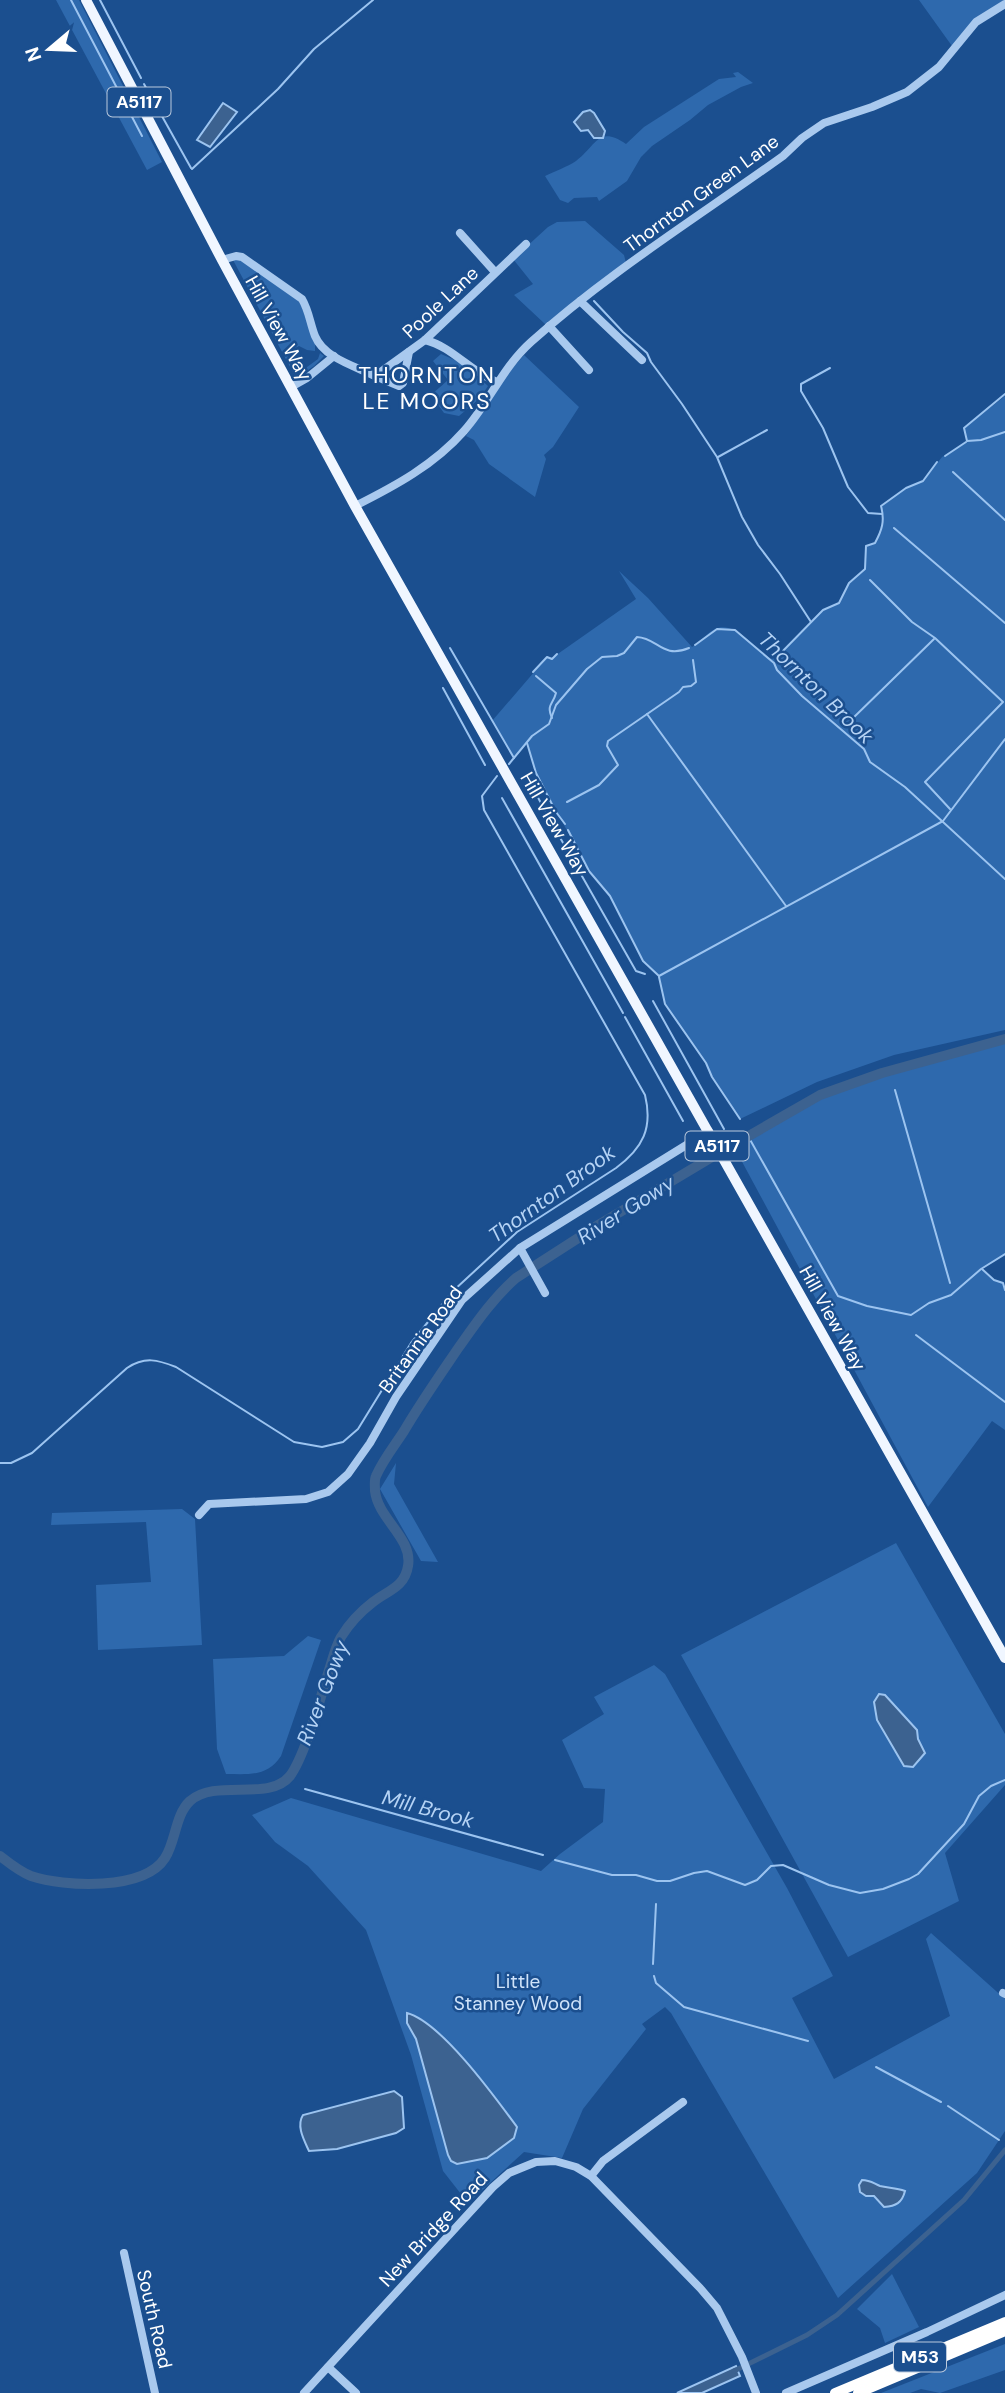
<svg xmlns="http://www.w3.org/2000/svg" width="1005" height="2393" font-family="'DM Sans',sans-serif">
	<rect width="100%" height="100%" fill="#1b4f8f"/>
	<g fill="#2e69ad">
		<polygon points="56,0 79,0 162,162 147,170"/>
		<polygon points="919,0 1004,0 975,19 952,46"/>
		<path d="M 738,72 L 753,83 L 741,87 L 708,105 L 690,120 L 652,146 L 641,157 L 627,181 L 599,201 L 597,197 L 574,198 L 568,203 L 560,200 L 545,176 C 555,171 567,167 576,161 C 597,145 598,125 626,144 L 644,127 L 719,79 L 736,77 L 733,73 Z"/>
		<polygon points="585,221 624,255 626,263 545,324 514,295 533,284 513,259 548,227 557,222"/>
		<polygon points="242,259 300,302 315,344 315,351 307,350 299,346 288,352 291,352 288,360 290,364 303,370 318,359 320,353 324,356 314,366 296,378 233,260"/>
		<polygon points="441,354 462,363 488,386 480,398 459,416 444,413 431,395 448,380 433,361"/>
		<polygon points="524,355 579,407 553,447 544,455 546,459 535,497 489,464 474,440 466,436 507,374"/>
		<path d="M 1005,396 L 1005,1030 L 894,1055 L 817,1082 L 740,1119 L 712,1077 L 706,1063 L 665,1004 L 659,976 L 643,961 L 610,896 L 585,864 L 536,773 L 527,743 L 514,759 L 492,721 L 547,657 L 552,658 L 636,599 L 619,571 L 648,598 L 692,647 C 700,642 707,633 715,629 C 734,620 755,648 769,659 L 776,658 L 823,610 L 839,603 L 849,583 L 865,569 L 866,546 L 875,543 C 882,530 885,521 881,506 L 906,488 L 923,481 L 942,457 L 967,441 L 964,428 Z"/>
		<polygon points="1005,1039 1005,1254 982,1269 994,1280 1003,1283 1005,1290 1005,1430 992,1421 928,1507 733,1145 820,1095 882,1073"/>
		<polygon points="396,1463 394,1484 438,1562 421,1561 380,1489"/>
		<polygon points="182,1509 195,1519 202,1645 98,1650 96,1585 151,1582 146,1522 51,1525 52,1513"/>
		<polygon points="896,1543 1005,1734 1005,1785 945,1853 959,1901 848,1957 681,1655"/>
		<path d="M 308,1636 L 321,1640 L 281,1756 C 267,1777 249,1774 226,1774 L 217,1749 L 213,1659 L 284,1656 Z"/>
		<polygon points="654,1665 665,1674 787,1888 833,1976 792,1998 834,2079 950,2016 926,1939 931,1933 1005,1999 1005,2131 977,2173 838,2298 671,2013 665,2007 642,2024 646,2029 583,2109 562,2158 524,2152 468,2203 443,2171 411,2055 366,1930 308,1866 275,1842 252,1815 291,1798 541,1871 560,1854 603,1822 605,1789 584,1788 562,1740 604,1714 594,1697"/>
		<polygon points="892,2274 919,2327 885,2343 880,2328 857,2309"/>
		<polygon points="1005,2344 1005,2370 940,2393 921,2389 910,2393 881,2393"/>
	</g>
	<g fill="#3c6290" stroke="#9cc4f0" stroke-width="2">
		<polygon points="223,103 237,112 210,147 197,140"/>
		<polygon points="590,110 594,113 605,131 603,138 594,138 588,130 581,131 574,122 583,112"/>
		<polygon points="879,1694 885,1695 917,1730 918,1739 925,1753 913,1767 904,1766 877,1720 874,1702"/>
		<path d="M 407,2013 C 441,2022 495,2097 517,2127 L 514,2138 L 487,2158 L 457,2164 L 451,2161 L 448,2155 L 416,2039 L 407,2023 Z"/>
		<path d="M 394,2091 L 402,2097 L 404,2128 L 396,2133 L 337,2149 L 309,2151 C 304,2140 296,2126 303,2115 Z"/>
		<path d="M 862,2180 C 870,2180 873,2183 880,2186 C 888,2188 896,2188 905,2191 C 902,2203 896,2206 884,2207 L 874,2196 L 866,2196 L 860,2192 L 859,2185 Z"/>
		<polygon points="736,2366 740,2376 702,2393 677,2393"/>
	</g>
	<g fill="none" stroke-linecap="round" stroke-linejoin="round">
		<g stroke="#9cc4f0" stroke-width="2">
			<polyline points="71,0 142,136"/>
			<polyline points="100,0 141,78"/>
			<polyline points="144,84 191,168"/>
			<polyline points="192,169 278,89 314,49 373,0"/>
			<polyline points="594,301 623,332 647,353 651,362 682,404 717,457 742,517 758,545 780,574 811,622"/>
			<polyline points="830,368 801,384 801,391 823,428 848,487 868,513 882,514"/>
			<polyline points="1005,394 964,428 967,441 981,440 1005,432"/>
			<polyline points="945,456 966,442"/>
			<polyline points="718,457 767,430"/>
			<polyline points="953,472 1005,520"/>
			<polyline points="894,528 1005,623"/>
			<polyline points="870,580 912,622 935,638 1003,702 925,782 950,809"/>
			<polyline points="695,645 717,629 735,630 774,663 777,670 802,696 864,749 870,762 905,787 1005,879"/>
			<polyline points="450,648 514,758"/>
			<path d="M 776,658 L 823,610 L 839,603 L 849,583 L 865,569 L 866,546 L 875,543 C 882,530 885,521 881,506 L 906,488 L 923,481 L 937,462"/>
			<polyline points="533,672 547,657 552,659 557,654"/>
			<path d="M 536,676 L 556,693 C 553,705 546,704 552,718"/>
			<polyline points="443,688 485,765"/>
			<polyline points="647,714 786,906"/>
			<polyline points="850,721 934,639"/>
			<polyline points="527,743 536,773 556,812 565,824"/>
			<path d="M 509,764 L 532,736 L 549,724 L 556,705 L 587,669 L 602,657 L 617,656 L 624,653 L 637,637 C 658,638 662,659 689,648"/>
			<polyline points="528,779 556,831"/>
			<polyline points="502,798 623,1013"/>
			<polyline points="567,802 599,785 618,765 607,746 608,741 679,692 683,687 691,686 696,682 693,660"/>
			<polyline points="568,830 589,871 610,896 643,961 659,976 943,821 1005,739"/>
			<polyline points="558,834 636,971 645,974"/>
			<polyline points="659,977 665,1004 706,1063 712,1077 740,1119"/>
			<polyline points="653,1001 724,1129"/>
			<polyline points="625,1017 683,1121"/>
			<polyline points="895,1090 950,1283"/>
			<polyline points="748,1136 838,1296 867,1306 911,1315 929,1303 951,1295 981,1269 1005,1254"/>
			<polyline points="982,1269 994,1280 1003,1283 1005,1290"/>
			<polyline points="916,1335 1005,1402"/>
			<path d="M 0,1463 L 11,1463 L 32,1453 L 127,1368 C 145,1356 158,1360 176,1367 L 294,1442 L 322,1447 L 343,1442 L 358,1429 L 411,1343 L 453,1291 L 517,1232 L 616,1168 C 643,1148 653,1128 645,1095 L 484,810 L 482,796 L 497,776"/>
			<polyline points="305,1789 543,1855"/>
			<polyline points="555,1860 612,1875 636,1875 657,1881 670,1881 694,1873 707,1871 745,1885 757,1880 771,1866 783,1865 829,1885 860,1893 883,1889 909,1879 918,1874 964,1824 979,1796 991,1786 1005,1780"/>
			<polyline points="653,1964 656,1904"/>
			<polyline points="654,1976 656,1983 684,2007 808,2041"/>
			<polyline points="876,2067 941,2102"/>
			<polyline points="948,2106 999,2140"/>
		</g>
		<polyline stroke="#3c6290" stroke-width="5" points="734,2371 807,2335 837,2315 964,2200 1005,2150"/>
		<g stroke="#3c6290" stroke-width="10">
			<polyline points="726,1149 820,1095 882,1073 1005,1039"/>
			<path d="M 0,1856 C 9,1863 20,1872 31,1876 C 64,1887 144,1891 165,1858 C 176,1841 175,1815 190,1801 C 216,1778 269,1802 290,1776 C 306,1754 321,1695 330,1667 C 333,1657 336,1646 341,1637 C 349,1624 360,1612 373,1602 C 387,1591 405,1587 408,1566 C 413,1538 378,1519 375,1491 C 375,1486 374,1480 376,1476 C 383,1460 395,1445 404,1431 C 421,1402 440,1375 459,1347 C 476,1323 493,1298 516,1278 L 600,1224 L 712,1157"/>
		</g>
		<g stroke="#a9c9ee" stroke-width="8">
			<polyline points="460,233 495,272"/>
			<path d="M 222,260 L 236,256 L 242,257 L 302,299 C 309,311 310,323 315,336 C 324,358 355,366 375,376 L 425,340 L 526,244"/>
			<polyline points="580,301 642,360"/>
			<polyline points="549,326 589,370"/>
			<path d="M 425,340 C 453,347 470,372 497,382"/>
			<polyline points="375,376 399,386 403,383 409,352"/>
			<polyline points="291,387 307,378 334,356"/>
			<path d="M 355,506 C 395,486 434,465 464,431 C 489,403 502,368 531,342 C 608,273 698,217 783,156 L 802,138 L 824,123 L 872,107 L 907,92 L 939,67 L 976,22 L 1005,4"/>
			<polyline points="520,1248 545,1293"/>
			<polyline points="199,1515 209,1504 306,1499 328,1492 348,1474 370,1443 396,1397 462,1300 520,1248 709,1131"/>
			<polyline points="1003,1993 1005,1994"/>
			<polyline points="591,2176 603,2161 683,2102"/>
			<polyline points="124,2253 155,2393"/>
			<polyline points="328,2367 356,2393"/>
			<polyline points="304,2393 493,2187 509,2173 536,2162 555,2161 576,2167 591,2176 700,2288 717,2308 742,2357 756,2393"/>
			<polyline points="786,2393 927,2332 1005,2295"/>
		</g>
		<polyline stroke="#f0f6ff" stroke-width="10" points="86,0 222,260 355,506 1005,1658"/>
		<g stroke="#fff" stroke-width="10">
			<polyline points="835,2393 1005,2322"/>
			<polyline points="858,2393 1005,2331"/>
		</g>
	</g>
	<g text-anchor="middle" stroke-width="5" stroke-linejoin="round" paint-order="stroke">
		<g fill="#1b4f8f" stroke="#bbcadd" stroke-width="2">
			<rect x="107.5" y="87.5" width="63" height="29" rx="5"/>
			<rect x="685.5" y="1131.5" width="63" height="29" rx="5"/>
			<rect x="894" y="2342.5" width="52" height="29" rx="5"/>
		</g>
		<g font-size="18" font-weight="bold" fill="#fff">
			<text x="139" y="108">A5117</text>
			<text x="717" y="1152">A5117</text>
			<text x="920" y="2363">M53</text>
		</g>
		<g font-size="19" fill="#fff" stroke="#1b4f8f">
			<text transform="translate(701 193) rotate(-36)" y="7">Thornton Green Lane</text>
			<text transform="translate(440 302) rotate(-43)" y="7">Poole Lane</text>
			<text transform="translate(279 328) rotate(61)" y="7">Hill View Way</text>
			<text transform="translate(555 824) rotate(60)" y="7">Hill View Way</text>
			<text transform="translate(833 1318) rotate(61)" y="7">Hill View Way</text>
			<text transform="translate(420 1339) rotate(-54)" y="7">Britannia Road</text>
			<text transform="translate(433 2229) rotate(-47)" y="7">New Bridge Road</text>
			<text transform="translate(155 2319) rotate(77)" y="7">South Road</text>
		</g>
		<g font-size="19" fill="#cfe3fa" stroke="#1b4f8f">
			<text x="518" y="1988">Little<tspan x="518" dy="22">Stanney Wood</tspan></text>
		</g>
		<g font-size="21" font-style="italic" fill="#b5d3f5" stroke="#1b4f8f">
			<text transform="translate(816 688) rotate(44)" y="7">Thornton Brook</text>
			<text transform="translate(552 1194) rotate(-36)" y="7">Thornton Brook</text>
			<text transform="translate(626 1210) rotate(-32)" y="7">River Gowy</text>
			<text transform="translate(323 1693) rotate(-69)" y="7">River Gowy</text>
			<text transform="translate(428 1809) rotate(15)" y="7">Mill Brook</text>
		</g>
		<g font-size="23" letter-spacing="2" fill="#fff" stroke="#1b4f8f">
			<text x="427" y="383">THORNTON<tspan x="427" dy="26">LE MOORS</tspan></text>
		</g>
	</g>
	<g transform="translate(49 49) rotate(251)" stroke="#1b4f8f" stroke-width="5" paint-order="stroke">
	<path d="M0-5L12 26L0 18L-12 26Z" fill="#ffffff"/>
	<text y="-10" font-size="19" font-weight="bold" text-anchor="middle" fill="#ffffff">N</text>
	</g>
</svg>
